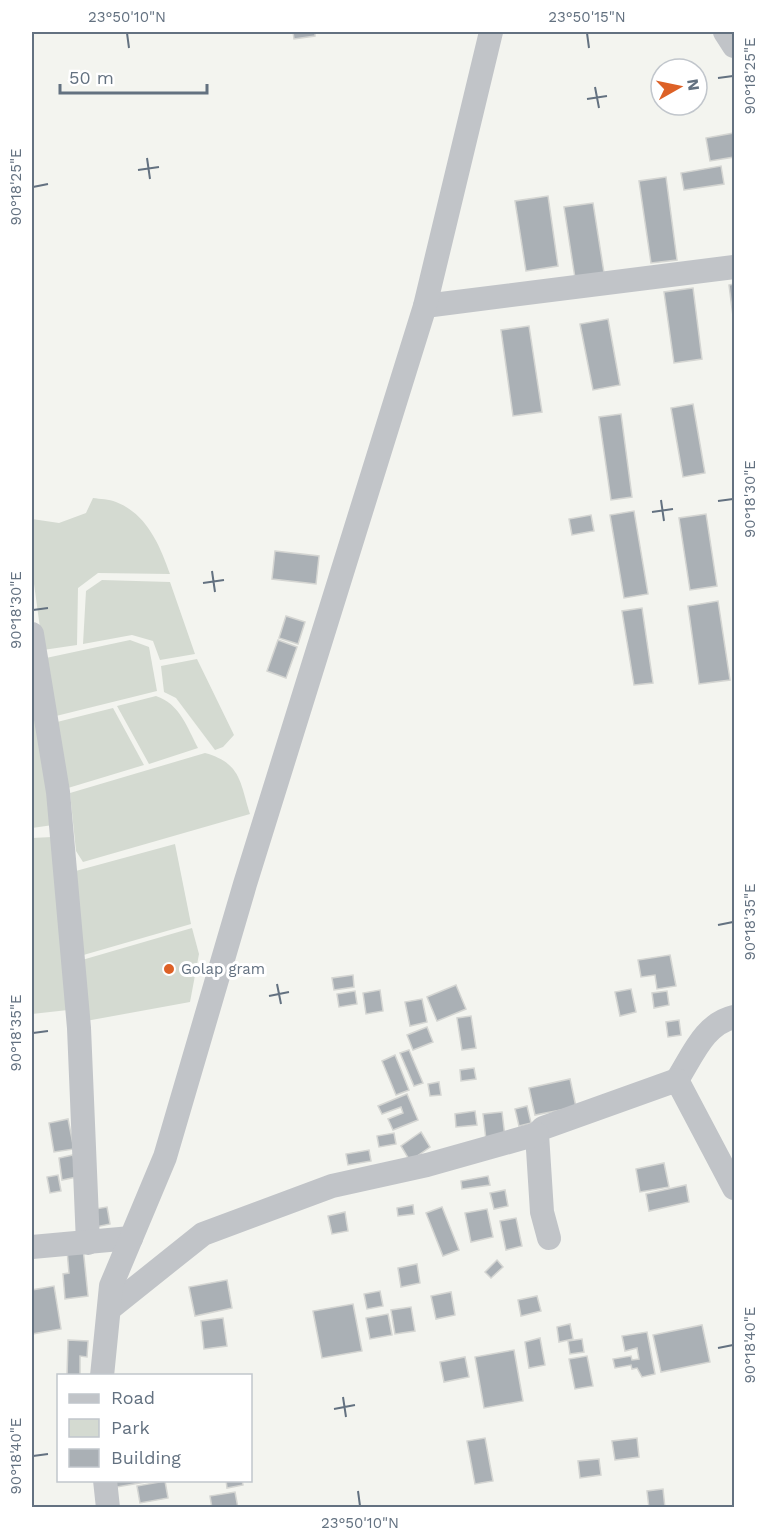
<svg xmlns="http://www.w3.org/2000/svg" width="766" height="1539" font-family="'Work Sans',sans-serif">
	<rect width="100%" height="100%" fill="#f3f4ef"/>
	<g fill="#d4dad1">
		<path d="M 93,498 C 100,499 109,499 116,502 C 147,514 160,546 170,574 L 98,573 L 78,588 L 77,645 L 43,650 L 32,569 L 32,519 L 59,523 L 86,513 Z"/>
		<polygon points="102,580 170,582 195,654 160,660 153,641 132,635 83,644 86,591"/>
		<polygon points="130,640 149,647 157,691 56,716 46,658"/>
		<polygon points="197,659 234,735 223,747 215,750 176,698 164,692 161,666"/>
		<polygon points="32,687 53,825 32,828"/>
		<path d="M 156,696 C 180,704 187,727 198,748 L 149,764 L 117,706 Z"/>
		<polygon points="113,708 144,765 68,788 57,722"/>
		<path d="M 205,753 C 241,763 240,782 250,814 L 83,862 L 76,851 L 70,793 Z"/>
		<polygon points="52,837 68,1010 32,1014 32,838"/>
		<polygon points="175,844 191,924 80,956 72,872"/>
		<polygon points="192,928 199,954 190,1002 86,1021 82,960"/>
	</g>
	<g fill="#aab0b5" stroke="#d4d5d2" stroke-width="1.5">
		<polygon points="293,32 315,32 315,36 294,39"/>
		<polygon points="734,133 734,157 710,161 706,138"/>
		<polygon points="721,166 724,184 684,190 681,173"/>
		<polygon points="666,177 677,260 651,263 639,181"/>
		<polygon points="548,196 558,266 526,271 515,201"/>
		<polygon points="593,203 604,273 575,278 564,207"/>
		<polygon points="734,284 734,324 729,285"/>
		<polygon points="693,288 702,359 674,363 664,292"/>
		<polygon points="608,319 620,385 593,390 580,324"/>
		<polygon points="529,326 542,412 513,416 501,330"/>
		<polygon points="693,404 705,473 683,477 671,408"/>
		<polygon points="621,414 632,497 611,500 599,417"/>
		<polygon points="634,511 648,594 624,598 610,515"/>
		<polygon points="706,514 717,586 690,590 679,518"/>
		<polygon points="591,515 594,531 572,535 569,519"/>
		<polygon points="275,551 319,556 316,584 272,579"/>
		<polygon points="718,601 730,680 699,684 688,606"/>
		<polygon points="642,608 653,683 634,685 622,611"/>
		<polygon points="286,616 305,622 298,644 279,638"/>
		<polygon points="278,640 297,647 286,678 267,671"/>
		<polygon points="670,955 676,986 657,989 655,975 641,977 638,960"/>
		<polygon points="353,975 354,987 334,990 332,978"/>
		<polygon points="456,985 466,1009 437,1021 427,997"/>
		<polygon points="631,989 636,1012 620,1016 615,992"/>
		<polygon points="380,990 383,1011 366,1014 363,993"/>
		<polygon points="355,991 357,1004 339,1007 337,994"/>
		<polygon points="667,991 669,1005 654,1008 652,993"/>
		<polygon points="422,999 427,1022 410,1026 405,1002"/>
		<polygon points="471,1016 476,1048 462,1050 457,1018"/>
		<polygon points="679,1020 681,1035 668,1037 666,1022"/>
		<polygon points="427,1027 433,1042 413,1050 407,1035"/>
		<polygon points="409,1050 423,1083 414,1086 400,1053"/>
		<polygon points="395,1055 409,1090 396,1095 382,1061"/>
		<polygon points="474,1068 476,1079 461,1081 460,1070"/>
		<polygon points="570,1079 576,1107 535,1115 529,1088"/>
		<polygon points="439,1082 441,1095 430,1096 428,1084"/>
		<polygon points="407,1094 418,1120 393,1130 388,1119 403,1113 401,1107 382,1114 378,1106"/>
		<polygon points="527,1106 531,1123 519,1126 515,1109"/>
		<polygon points="475,1111 477,1125 456,1127 455,1114"/>
		<polygon points="502,1112 505,1137 486,1140 483,1114"/>
		<polygon points="68,1119 74,1149 54,1152 49,1123"/>
		<polygon points="421,1132 430,1147 410,1161 401,1146"/>
		<polygon points="394,1133 396,1144 379,1147 377,1136"/>
		<polygon points="369,1150 371,1161 348,1165 346,1154"/>
		<polygon points="73,1155 77,1177 62,1180 59,1158"/>
		<polygon points="664,1163 669,1187 640,1192 636,1169"/>
		<polygon points="58,1175 61,1191 50,1193 47,1177"/>
		<polygon points="488,1176 490,1185 462,1189 461,1181"/>
		<polygon points="686,1185 689,1202 649,1211 646,1194"/>
		<polygon points="505,1190 508,1206 494,1209 490,1193"/>
		<polygon points="413,1205 414,1214 398,1216 397,1208"/>
		<polygon points="107,1207 110,1224 96,1227 89,1210"/>
		<polygon points="442,1207 459,1250 443,1256 426,1213"/>
		<polygon points="487,1209 493,1237 471,1242 465,1213"/>
		<polygon points="345,1212 348,1231 332,1234 328,1216"/>
		<polygon points="516,1218 522,1246 506,1250 500,1221"/>
		<polygon points="83,1248 88,1296 65,1299 63,1274 69,1273 67,1250"/>
		<polygon points="497,1260 503,1267 491,1278 485,1272"/>
		<polygon points="417,1264 420,1283 401,1287 398,1268"/>
		<polygon points="227,1280 232,1308 195,1316 189,1287"/>
		<polygon points="54,1286 61,1329 32,1334 32,1290"/>
		<polygon points="380,1291 383,1306 367,1309 364,1294"/>
		<polygon points="451,1292 455,1315 436,1319 431,1296"/>
		<polygon points="537,1296 541,1311 521,1316 518,1300"/>
		<polygon points="353,1304 362,1351 322,1358 313,1311"/>
		<polygon points="411,1307 415,1331 395,1334 391,1310"/>
		<polygon points="388,1314 392,1335 370,1339 366,1318"/>
		<polygon points="223,1318 227,1346 204,1349 201,1321"/>
		<polygon points="570,1324 573,1339 559,1342 557,1327"/>
		<polygon points="702,1325 710,1362 661,1372 653,1335"/>
		<polygon points="647,1332 655,1374 642,1377 637,1368 632,1369 631,1365 615,1368 613,1359 631,1356 632,1360 639,1359 637,1348 625,1351 622,1336"/>
		<polygon points="540,1338 545,1365 529,1368 525,1342"/>
		<polygon points="582,1339 584,1352 570,1354 568,1341"/>
		<polygon points="68,1340 88,1341 87,1357 80,1356 80,1376 67,1376"/>
		<polygon points="514,1350 523,1401 484,1408 475,1357"/>
		<polygon points="587,1356 593,1386 575,1389 569,1359"/>
		<polygon points="465,1357 469,1377 444,1382 440,1362"/>
		<polygon points="485,1438 493,1481 475,1484 467,1441"/>
		<polygon points="637,1438 639,1457 615,1460 612,1441"/>
		<polygon points="599,1459 601,1475 580,1478 578,1461"/>
		<polygon points="109,1480 151,1480 151,1481 111,1488"/>
		<polygon points="226,1480 242,1480 243,1485 227,1488"/>
		<polygon points="165,1481 168,1498 140,1503 137,1486"/>
		<polygon points="663,1489 665,1508 649,1508 647,1491"/>
		<polygon points="235,1492 238,1508 212,1508 210,1496"/>
	</g>
	<g fill="none" stroke-linecap="round" stroke-linejoin="round">
		<g stroke="#c1c4c8" stroke-width="24">
			<polyline points="725,32 734,46"/>
			<polyline points="425,306 734,267"/>
			<polyline points="32,634 58,792 79,1028 88,1243"/>
			<path d="M 677,1080 C 693,1055 704,1024 734,1017"/>
			<polyline points="549,1238 542,1212 537,1134 543,1128 677,1080 734,1188"/>
			<polyline points="32,1247 131,1238"/>
			<polyline points="109,1309 203,1234 332,1186 427,1165 537,1134"/>
			<polyline points="102,1376 111,1286 165,1157 245,884 425,306 491,32"/>
			<polyline points="105,1480 108,1508"/>
		</g>
	</g>
	<path fill="none" stroke="#637180" stroke-width="2" d="M 127,33 L 129,48M 587,33 L 589,48M 718,78 L 733,76M 595,87 L 599,108M 587,99 L 607,96M 147,158 L 150,179M 138,170 L 159,167M 33,187 L 48,184M 661,500 L 664,521M 718,501 L 733,499M 652,512 L 673,509M 212,571 L 215,592M 203,583 L 224,580M 33,610 L 48,608M 718,925 L 733,922M 277,984 L 281,1004M 269,996 L 289,992M 33,1033 L 48,1031M 718,1348 L 733,1345M 343,1397 L 346,1417M 334,1409 L 355,1405M 33,1456 L 48,1454M 358,1491 L 360,1506"/>
	<circle fill="#dd6126" stroke="#fff" stroke-width="2" cx="169" cy="969" r="6"/>
	<g text-anchor="middle" stroke-width="6" stroke-linejoin="round" paint-order="stroke">
		<g font-size="15" fill="#637180" stroke="#fff" text-anchor="start">
			<text x="181" y="974">Golap gram</text>
		</g>
	</g>
	<rect width="766" height="1539" fill="none" stroke="#ffffff" stroke-width="66"/>
	<rect x="57" y="1374" width="195" height="108" fill="#ffffff" stroke="#c1c6cc" stroke-width="1.5"/>
	<rect x="69" y="1394" width="30" height="9" fill="#c1c4c8" stroke="#c1c6cc" stroke-width="1.5"/>
	<text x="111" y="1404" font-size="18" fill="#637180">Road</text>
	<rect x="69" y="1419" width="30" height="18" fill="#d4dad1" stroke="#c1c6cc" stroke-width="1.5"/>
	<text x="111" y="1434" font-size="18" fill="#637180">Park</text>
	<rect x="69" y="1449" width="30" height="18" fill="#aab0b5" stroke="#c1c6cc" stroke-width="1.5"/>
	<text x="111" y="1464" font-size="18" fill="#637180">Building</text>
	<g transform="translate(679 87) rotate(81)"><circle r="28" fill="#ffffff" stroke="#c1c6cc" stroke-width="1.5"/>
	<path d="M0-4.5L10 22L0 15L-10 22Z" fill="#dd6126"/>
	<text y="-9" font-size="16" font-weight="bold" text-anchor="middle" fill="#637180">N</text>
	</g>
	<path d="M60 84v9h147v-9" fill="none" stroke="#637180" stroke-width="3"/>
	<text x="69" y="84" font-size="18" fill="#637180" stroke="#ffffff" stroke-width="4.5" paint-order="stroke">50 m</text>
	<rect x="33" y="33" width="700" height="1473" fill="none" stroke="#637180" stroke-width="2"/>
	<g font-size="15" text-anchor="middle" fill="#637180">
		<text x="127" y="22">23°50'10"N</text>
		<text x="587" y="22">23°50'15"N</text>
		<text transform="translate(750 76) rotate(-90)" y="5">90°18'25"E</text>
		<text transform="translate(16 187) rotate(-90)" y="5">90°18'25"E</text>
		<text transform="translate(750 499) rotate(-90)" y="5">90°18'30"E</text>
		<text transform="translate(16 610) rotate(-90)" y="5">90°18'30"E</text>
		<text transform="translate(750 922) rotate(-90)" y="5">90°18'35"E</text>
		<text transform="translate(16 1033) rotate(-90)" y="5">90°18'35"E</text>
		<text transform="translate(750 1345) rotate(-90)" y="5">90°18'40"E</text>
		<text transform="translate(16 1456) rotate(-90)" y="5">90°18'40"E</text>
		<text x="360" y="1528">23°50'10"N</text>
	</g>
</svg>
